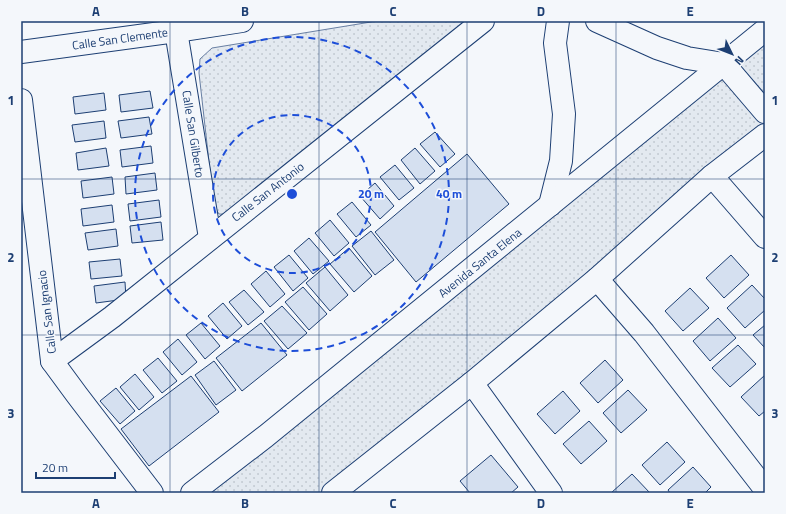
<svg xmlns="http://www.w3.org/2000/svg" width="786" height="514" font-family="'Titillium Web',sans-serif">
	<defs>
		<pattern id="green-dots" width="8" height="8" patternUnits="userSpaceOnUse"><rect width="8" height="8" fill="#e3e9f0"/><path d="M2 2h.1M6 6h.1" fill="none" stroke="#c2c9d1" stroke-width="1.8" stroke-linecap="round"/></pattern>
	</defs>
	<rect width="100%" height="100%" fill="#f4f7fb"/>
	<g fill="url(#green-dots)" stroke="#687fa3">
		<polygon points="377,21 465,21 466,24 232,215 219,214 214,206 199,73 200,59 212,48"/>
		<polygon points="765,30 765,135 333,493 192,493"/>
	</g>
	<g fill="#d5e0f0" stroke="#1d3f73">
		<polygon points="150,91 153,108 121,112 119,95"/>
		<polygon points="104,93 106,110 75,114 73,97"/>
		<polygon points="149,117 152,134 121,138 118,121"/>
		<polygon points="104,121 106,138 75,142 72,125"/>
		<polygon points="435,132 455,154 440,167 420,144"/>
		<polygon points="151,146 153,163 122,167 120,150"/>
		<polygon points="106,148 109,166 78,170 76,153"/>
		<polygon points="415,148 435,171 420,184 401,160"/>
		<polygon points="467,154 509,204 416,282 375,232"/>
		<polygon points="395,165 414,188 399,200 380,177"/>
		<polygon points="155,173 157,190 126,194 125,177"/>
		<polygon points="112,177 114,194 83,198 81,181"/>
		<polygon points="375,183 394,206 380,219 360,196"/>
		<polygon points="159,200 161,217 130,221 128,204"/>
		<polygon points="352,202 371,225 356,237 337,214"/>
		<polygon points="112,205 114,222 83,226 81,209"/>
		<polygon points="330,220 349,243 334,256 315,233"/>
		<polygon points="161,222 163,240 132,243 130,226"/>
		<polygon points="116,229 118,246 88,250 85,233"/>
		<polygon points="371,231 394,260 375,275 352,246"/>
		<polygon points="309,238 329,261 313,274 294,251"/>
		<polygon points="349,248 372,276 354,292 330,264"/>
		<polygon points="289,255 308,278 293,291 274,267"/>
		<polygon points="731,255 749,275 724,298 706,278"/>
		<polygon points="120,259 122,276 91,279 89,262"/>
		<polygon points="325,267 348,295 330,311 306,283"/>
		<polygon points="266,271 285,294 270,307 251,284"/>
		<polygon points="125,282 126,299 96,303 94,286"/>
		<polygon points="752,285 765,299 765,310 745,328 727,308"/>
		<polygon points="303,287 327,314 309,330 285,302"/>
		<polygon points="690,288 709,308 683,331 665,311"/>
		<polygon points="244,290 264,312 248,325 229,302"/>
		<polygon points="223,303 242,326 227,339 208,316"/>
		<polygon points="282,306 307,333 288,349 264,321"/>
		<polygon points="718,318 736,338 710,361 693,341"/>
		<polygon points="201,323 220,346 205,359 186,335"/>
		<polygon points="261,323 287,355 242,391 216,358"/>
		<polygon points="765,325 765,348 753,335"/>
		<polygon points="178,339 197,362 182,375 163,352"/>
		<polygon points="738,345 756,364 730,387 712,368"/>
		<polygon points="158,358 177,381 162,393 143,370"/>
		<polygon points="605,360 623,380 598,403 580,383"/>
		<polygon points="214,361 236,390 216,405 195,375"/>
		<polygon points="135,374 154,397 139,410 120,387"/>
		<polygon points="765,375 765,411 759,416 741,397"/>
		<polygon points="191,376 219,412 149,466 121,429"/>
		<polygon points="116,388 135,411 120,424 100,401"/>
		<polygon points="628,390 647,410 621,433 603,413"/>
		<polygon points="563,391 580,411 555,434 537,414"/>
		<polygon points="589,421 607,441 581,464 563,444"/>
		<polygon points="667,442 685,462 660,485 642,465"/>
		<polygon points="491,455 518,487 511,493 470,493 460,481"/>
		<polygon points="693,467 711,487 705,493 670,493 668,490"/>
		<polygon points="632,474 650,493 611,493"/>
	</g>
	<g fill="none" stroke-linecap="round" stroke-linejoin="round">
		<g stroke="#1d3f73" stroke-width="24">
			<g id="street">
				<polyline points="597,21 657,48 687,58 724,64 765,112"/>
				<polyline points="176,31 210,238"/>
				<polyline points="21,52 176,31 242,21"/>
				<polyline points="21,100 52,361 77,395 152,493"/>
				<polyline points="712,176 765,237"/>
				<polyline points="550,205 561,161 564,114 555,43 558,21"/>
				<polyline points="597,279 644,333 765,489"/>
				<polyline points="52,361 112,317 483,21"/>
				<polyline points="472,383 551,493"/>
			</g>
		</g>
		<g stroke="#1d3f73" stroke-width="24">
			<g id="secondary">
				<polyline points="192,493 266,436 765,30"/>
				<polyline points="333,493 472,383 597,279 712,176 765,135"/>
			</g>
		</g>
		<use href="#street" stroke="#f4f7fb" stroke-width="22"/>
		<use href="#secondary" stroke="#f4f7fb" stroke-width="22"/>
	</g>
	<path fill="none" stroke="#1d3f73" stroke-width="1" stroke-opacity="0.55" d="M 170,21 L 170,493M 319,21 L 319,493M 467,21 L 467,493M 616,21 L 616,493M 21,179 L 765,179M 21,335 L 765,335"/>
	<g fill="none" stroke="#1d4ed8" stroke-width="2" stroke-dasharray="7 5">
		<circle cx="292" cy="194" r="79"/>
		<circle cx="292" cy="194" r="157"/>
	</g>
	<g text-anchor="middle" stroke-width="3" stroke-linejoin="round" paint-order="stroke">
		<g font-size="12" fill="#1d3f73" stroke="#f4f7fb">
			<text transform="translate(120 39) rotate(-8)" y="4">Calle San Clemente</text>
			<text transform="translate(193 134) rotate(81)" y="4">Calle San Gilberto</text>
			<text transform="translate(268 192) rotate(-38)" y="4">Calle San Antonio</text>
			<text transform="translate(480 263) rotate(-39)" y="4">Avenida Santa Elena</text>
			<text transform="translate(47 312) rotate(-97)" y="4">Calle San Ignacio</text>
		</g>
	</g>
	<circle cx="292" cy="194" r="6" fill="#1d4ed8" stroke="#f4f7fb" stroke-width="2"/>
	<g font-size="12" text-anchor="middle" font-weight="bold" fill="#1d4ed8" stroke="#f4f7fb" stroke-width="3" stroke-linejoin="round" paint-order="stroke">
		<text x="371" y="198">20 m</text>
		<text x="449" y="198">40 m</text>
	</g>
	<rect width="786" height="514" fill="none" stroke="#f4f7fb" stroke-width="44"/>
	<g transform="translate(732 54) rotate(133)" stroke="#f4f7fb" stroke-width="3" paint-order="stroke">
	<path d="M0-3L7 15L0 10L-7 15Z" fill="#1d3f73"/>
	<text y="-6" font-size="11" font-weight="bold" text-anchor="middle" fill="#1d3f73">N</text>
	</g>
	<path d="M36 472v6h79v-6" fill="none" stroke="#1d3f73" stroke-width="2"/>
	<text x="42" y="472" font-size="12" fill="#1d3f73" stroke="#f4f7fb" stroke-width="3" paint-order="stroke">20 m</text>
	<rect x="22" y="22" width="742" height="470" fill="none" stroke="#1d3f73" stroke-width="1.5"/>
	<g font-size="13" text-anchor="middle" font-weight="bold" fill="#1d3f73">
		<text x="96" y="16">A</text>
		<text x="245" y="16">B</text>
		<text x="393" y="16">C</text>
		<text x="541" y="16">D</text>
		<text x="690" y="16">E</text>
		<text x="11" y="105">1</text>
		<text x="775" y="105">1</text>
		<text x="11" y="262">2</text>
		<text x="775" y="262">2</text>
		<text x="11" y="418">3</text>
		<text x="775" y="418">3</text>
		<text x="96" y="508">A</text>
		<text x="245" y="508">B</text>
		<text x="393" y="508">C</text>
		<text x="541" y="508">D</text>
		<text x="690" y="508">E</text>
	</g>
</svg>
